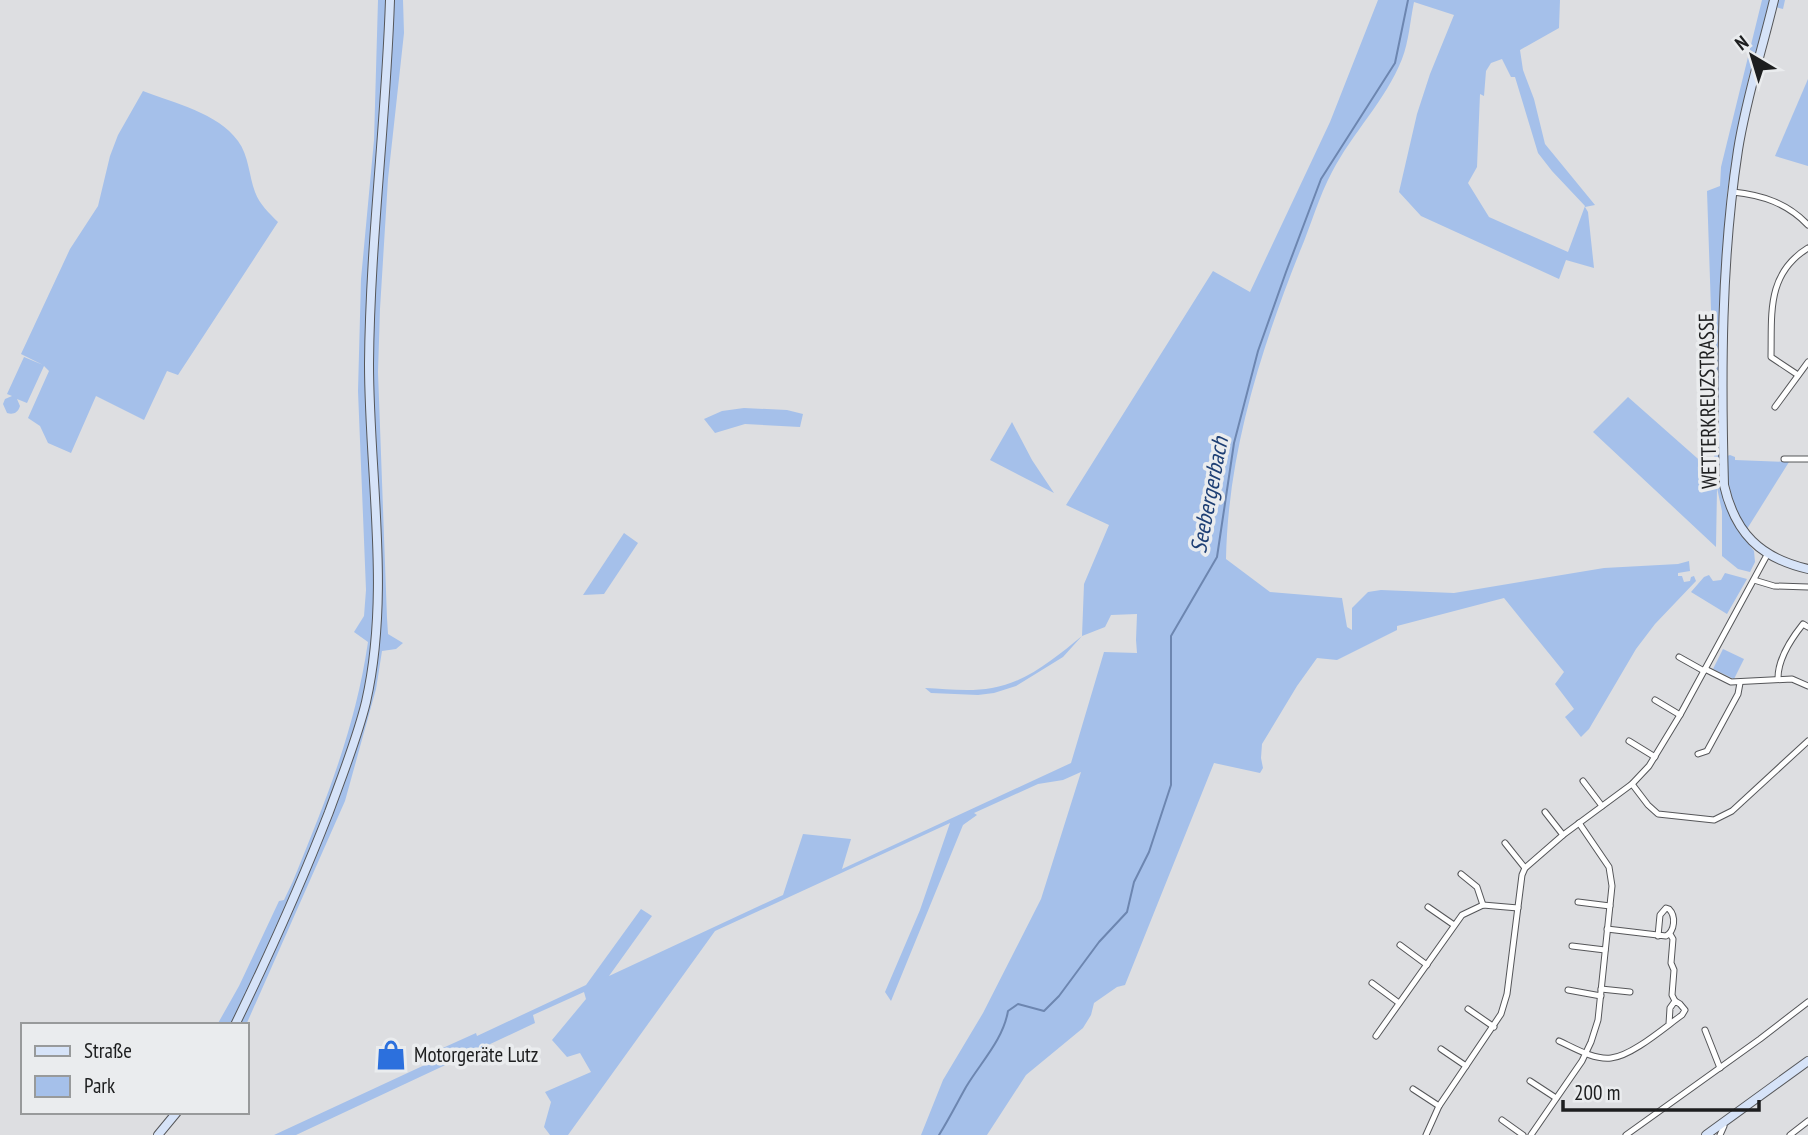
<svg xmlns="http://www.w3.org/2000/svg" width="1808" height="1135" font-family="'PT Sans Narrow',sans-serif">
	<rect width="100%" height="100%" fill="#dddee1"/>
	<g fill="#a5c0ea" fill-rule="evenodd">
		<path d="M 378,0 L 403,0 L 404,33 L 388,179 L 380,309 L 378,372 L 387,618 L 388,634 L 403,643 L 396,649 L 382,651 L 376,689 L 345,801 L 246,1025 L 235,1025 L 312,855 L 360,721 L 366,687 C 347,758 321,825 292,893 C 273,938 254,983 230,1025 L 217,1025 L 239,986 L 279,901 L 284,900 L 293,881 C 326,800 355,730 368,642 L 354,632 L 364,616 L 366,590 L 358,391 L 361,279 L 374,140 Z"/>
		<path d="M 1378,0 L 1560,0 L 1559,28 L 1520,50 L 1523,70 L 1534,99 L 1545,144 L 1595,205 L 1585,207 L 1588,212 L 1594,268 L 1566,260 L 1559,279 L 1421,216 L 1399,192 L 1417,114 L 1430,74 L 1454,15 L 1414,2 C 1410,21 1409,41 1402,59 C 1386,100 1352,133 1332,172 C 1319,196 1311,225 1300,251 C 1261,349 1228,452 1226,559 L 1270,592 L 1342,598 L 1347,627 L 1352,630 L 1352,608 L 1368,592 L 1381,590 L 1454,593 L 1604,568 L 1678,564 L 1689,561 L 1690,571 L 1678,573 L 1678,576 L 1682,576 L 1684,582 L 1690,581 L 1691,577 L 1694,576 L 1696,581 L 1655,624 L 1636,649 L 1589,729 L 1581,737 L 1565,717 L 1574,709 L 1555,684 L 1564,672 L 1504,598 L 1397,626 L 1397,630 L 1337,660 L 1317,658 L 1297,686 L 1262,744 L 1261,758 L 1263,768 L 1260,773 L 1214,763 L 1125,985 L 1117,987 L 1094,1003 L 1091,1015 L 1083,1028 L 1026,1075 L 987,1135 L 921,1135 L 943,1080 L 983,1013 L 1041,899 L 1081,772 L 1063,780 L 1038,784 L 974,813 L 977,815 L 963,825 L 891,1001 L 885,992 L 920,910 L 950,823 L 715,931 L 568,1135 L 550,1135 L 544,1127 L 551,1102 L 545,1092 L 591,1072 L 580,1053 L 567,1057 L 552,1040 L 586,999 L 584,992 L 533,1015 L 535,1023 L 296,1135 L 274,1135 L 429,1063 L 425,1056 L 476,1033 L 477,1036 L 586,985 L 641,909 L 652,916 L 609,976 L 783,895 L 803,834 L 851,839 L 842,869 L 1071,763 L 1104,652 L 1137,653 L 1136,640 L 1137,614 L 1111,615 L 1105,627 L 1082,636 L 1063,657 L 1016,686 L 994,693 L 978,695 L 931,693 L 925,688 C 947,689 970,692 992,688 C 1027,682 1055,658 1082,636 L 1084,584 L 1109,525 L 1066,505 L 1213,271 L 1250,292 L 1330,122 ZM 1502,59 L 1511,77 L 1515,77 L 1538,153 L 1552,171 L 1585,206 L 1568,252 L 1489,217 L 1468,183 L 1477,167 L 1480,94 L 1484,96 L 1486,71 L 1491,63 Z"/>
		<polygon points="1762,0 1785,0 1783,9 1772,6 1749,76 1734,147 1727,194 1721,302 1721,484 1733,523 1754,551 1755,562 1750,572 1738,569 1722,556 1722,511 1717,488 1716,547 1593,432 1628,397 1714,473 1716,340 1712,339 1707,191 1720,186 1721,167"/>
		<polygon points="1808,79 1808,166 1775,156"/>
		<path d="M 143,91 C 174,103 218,113 238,141 C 249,156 249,176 255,192 C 260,205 269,213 278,222 L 178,375 L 167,371 L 144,420 L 96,396 L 71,453 L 48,443 L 40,426 L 28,418 L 49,371 L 44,366 L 27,403 L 17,399 L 20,406 C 18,413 13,415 7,413 L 3,404 L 5,399 L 12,396 L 7,394 L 24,357 L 43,365 L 21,354 L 70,249 L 98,206 L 110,156 L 118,135 Z"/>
		<polygon points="744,408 787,410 803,414 800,427 745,424 715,433 704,419 722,411"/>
		<polygon points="1012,422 1032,460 1054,493 990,460"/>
		<path d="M 1730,455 L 1735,457 L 1735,460 L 1789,462 L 1747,529 C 1732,507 1726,482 1727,456 Z"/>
		<polygon points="624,533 638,543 604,594 583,595"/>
		<polygon points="1725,573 1747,579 1727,614 1691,592 1704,577 1709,575 1713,581 1721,580"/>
		<polygon points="1723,649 1744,659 1734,679 1713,669"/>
	</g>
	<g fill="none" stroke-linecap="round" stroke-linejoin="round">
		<path stroke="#6d86b0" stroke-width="2" d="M 939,1135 C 949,1119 957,1103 966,1087 C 981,1062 1003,1040 1008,1011 L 1018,1004 L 1044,1011 L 1059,996 L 1099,942 L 1127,912 L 1134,882 L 1149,852 L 1171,785 L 1171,636 L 1217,557 L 1234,443 L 1258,351 L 1286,272 L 1321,179 L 1395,63 L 1408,0"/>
		<g stroke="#555659" stroke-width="7">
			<g id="street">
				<path d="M 1733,192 C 1762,195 1787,203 1808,225"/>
				<path d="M 1798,375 L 1771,357 C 1772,314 1766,274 1808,248"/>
				<polyline points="1775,407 1808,362"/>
				<polyline points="1784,459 1808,459"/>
				<polyline points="1754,580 1774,586 1808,587"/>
				<polyline points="1679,657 1704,671"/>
				<polyline points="1705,669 1731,682 1792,679 1808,686"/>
				<path d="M 1778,678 C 1778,659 1791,639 1803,624 L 1808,627"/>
				<polyline points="1655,700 1680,715"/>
				<polyline points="1629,741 1655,757"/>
				<polyline points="1698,754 1707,751 1738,694 1740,683"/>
				<polyline points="1583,781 1602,806"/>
				<polyline points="1632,784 1648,805 1658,814 1714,820 1732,811 1808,741"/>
				<polyline points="1545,812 1563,835"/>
				<polyline points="1505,843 1525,868"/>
				<polyline points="1461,874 1477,887 1483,905"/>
				<polyline points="1578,902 1610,906"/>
				<polyline points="1428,907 1454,925"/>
				<path d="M 1607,929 L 1666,936 C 1675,931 1676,916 1669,909 L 1666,908 L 1660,915 L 1658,936"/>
				<polyline points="1670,934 1673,939 1671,963 1674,970 1672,995 1675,1001"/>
				<polyline points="1400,945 1427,965"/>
				<polyline points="1572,946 1605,950"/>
				<polyline points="1372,983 1399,1003"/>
				<polyline points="1601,989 1630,992"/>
				<polyline points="1568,990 1601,996"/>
				<polyline points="1468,1009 1494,1027"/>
				<polyline points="1705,1030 1720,1068"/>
				<polyline points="1376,1036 1462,915 1483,905 1518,908"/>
				<path d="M 1559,1041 C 1574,1048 1594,1060 1611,1058 C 1632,1056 1665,1027 1682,1015 L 1685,1010 L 1680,1004 L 1675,1001 L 1670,1008 L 1669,1024"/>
				<polyline points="1441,1049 1466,1066"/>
				<polyline points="1530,1081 1556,1098"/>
				<polyline points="1413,1089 1439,1106"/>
				<polyline points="1502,1120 1523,1135"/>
				<polyline points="1426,1135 1439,1106 1501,1014 1507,994 1522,875 1525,868 1563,835 1632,784 1649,766 1680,715 1767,555"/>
				<polyline points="1531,1135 1582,1061 1591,1042 1598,1020 1612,886 1609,867 1579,823"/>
				<polyline points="1626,1135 1760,1039 1808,1002"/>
				<polyline points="1720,1135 1724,1126 1721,1123"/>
				<polyline points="1790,1135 1808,1121"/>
			</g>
		</g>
		<g stroke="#555659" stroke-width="10">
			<g id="secondary">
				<path d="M 1774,0 C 1762,50 1746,99 1738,150 C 1721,260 1721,374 1724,485 C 1735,533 1760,558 1808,569"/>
				<path d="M 235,1025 C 269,955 301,884 329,812 C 342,776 357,739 366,702 C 391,592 369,475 369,364 C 370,242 386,122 390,0"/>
				<polyline points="158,1135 177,1112"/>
				<polyline points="1706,1135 1808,1061"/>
			</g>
		</g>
		<use href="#street" stroke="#fff" stroke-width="5"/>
		<use href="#secondary" stroke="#d6e3f8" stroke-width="8"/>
	</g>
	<defs>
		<g id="shop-bare" transform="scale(2.415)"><path d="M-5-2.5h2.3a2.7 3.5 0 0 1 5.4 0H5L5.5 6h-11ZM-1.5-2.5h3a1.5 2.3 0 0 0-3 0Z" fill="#2c70dd" stroke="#eaecee" stroke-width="2.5" paint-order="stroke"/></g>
	</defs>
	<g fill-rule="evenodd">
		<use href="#shop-bare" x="391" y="1055"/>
	</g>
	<g text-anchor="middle" stroke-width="7" stroke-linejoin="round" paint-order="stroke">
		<g font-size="21" fill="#1d1e1f" stroke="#eaecee">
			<text transform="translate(1708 401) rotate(-91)" y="7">WETTERKREUZSTRASSE</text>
		</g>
		<g font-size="21" fill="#1d1e1f" stroke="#eaecee" text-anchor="start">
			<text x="414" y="1062">Motorgeräte Lutz</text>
		</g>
		<g font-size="23" font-style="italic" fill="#1e3f74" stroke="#eaecee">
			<text transform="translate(1209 495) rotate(-79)" y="8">Seebergerbach</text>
		</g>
	</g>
	<rect x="21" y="1023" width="228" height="91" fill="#eaecee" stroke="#989a9b" stroke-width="2"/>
	<rect x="35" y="1046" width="35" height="10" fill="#d6e3f8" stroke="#989a9b" stroke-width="2"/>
	<text x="84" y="1058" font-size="21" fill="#1d1e1f">Straße</text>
	<rect x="35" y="1076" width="35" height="21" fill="#a5c0ea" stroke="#989a9b" stroke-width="2"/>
	<text x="84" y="1093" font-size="21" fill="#1d1e1f">Park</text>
	<g transform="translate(1752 56) rotate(322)" stroke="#eaecee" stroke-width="5" paint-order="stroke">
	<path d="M0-5L12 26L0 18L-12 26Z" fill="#1d1e1f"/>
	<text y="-10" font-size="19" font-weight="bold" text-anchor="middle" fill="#1d1e1f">N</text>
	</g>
	<path d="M1563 1100v10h196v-10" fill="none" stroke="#1d1e1f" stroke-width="3.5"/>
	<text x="1574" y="1100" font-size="21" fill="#1d1e1f" stroke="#eaecee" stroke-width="5" paint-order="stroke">200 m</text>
</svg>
